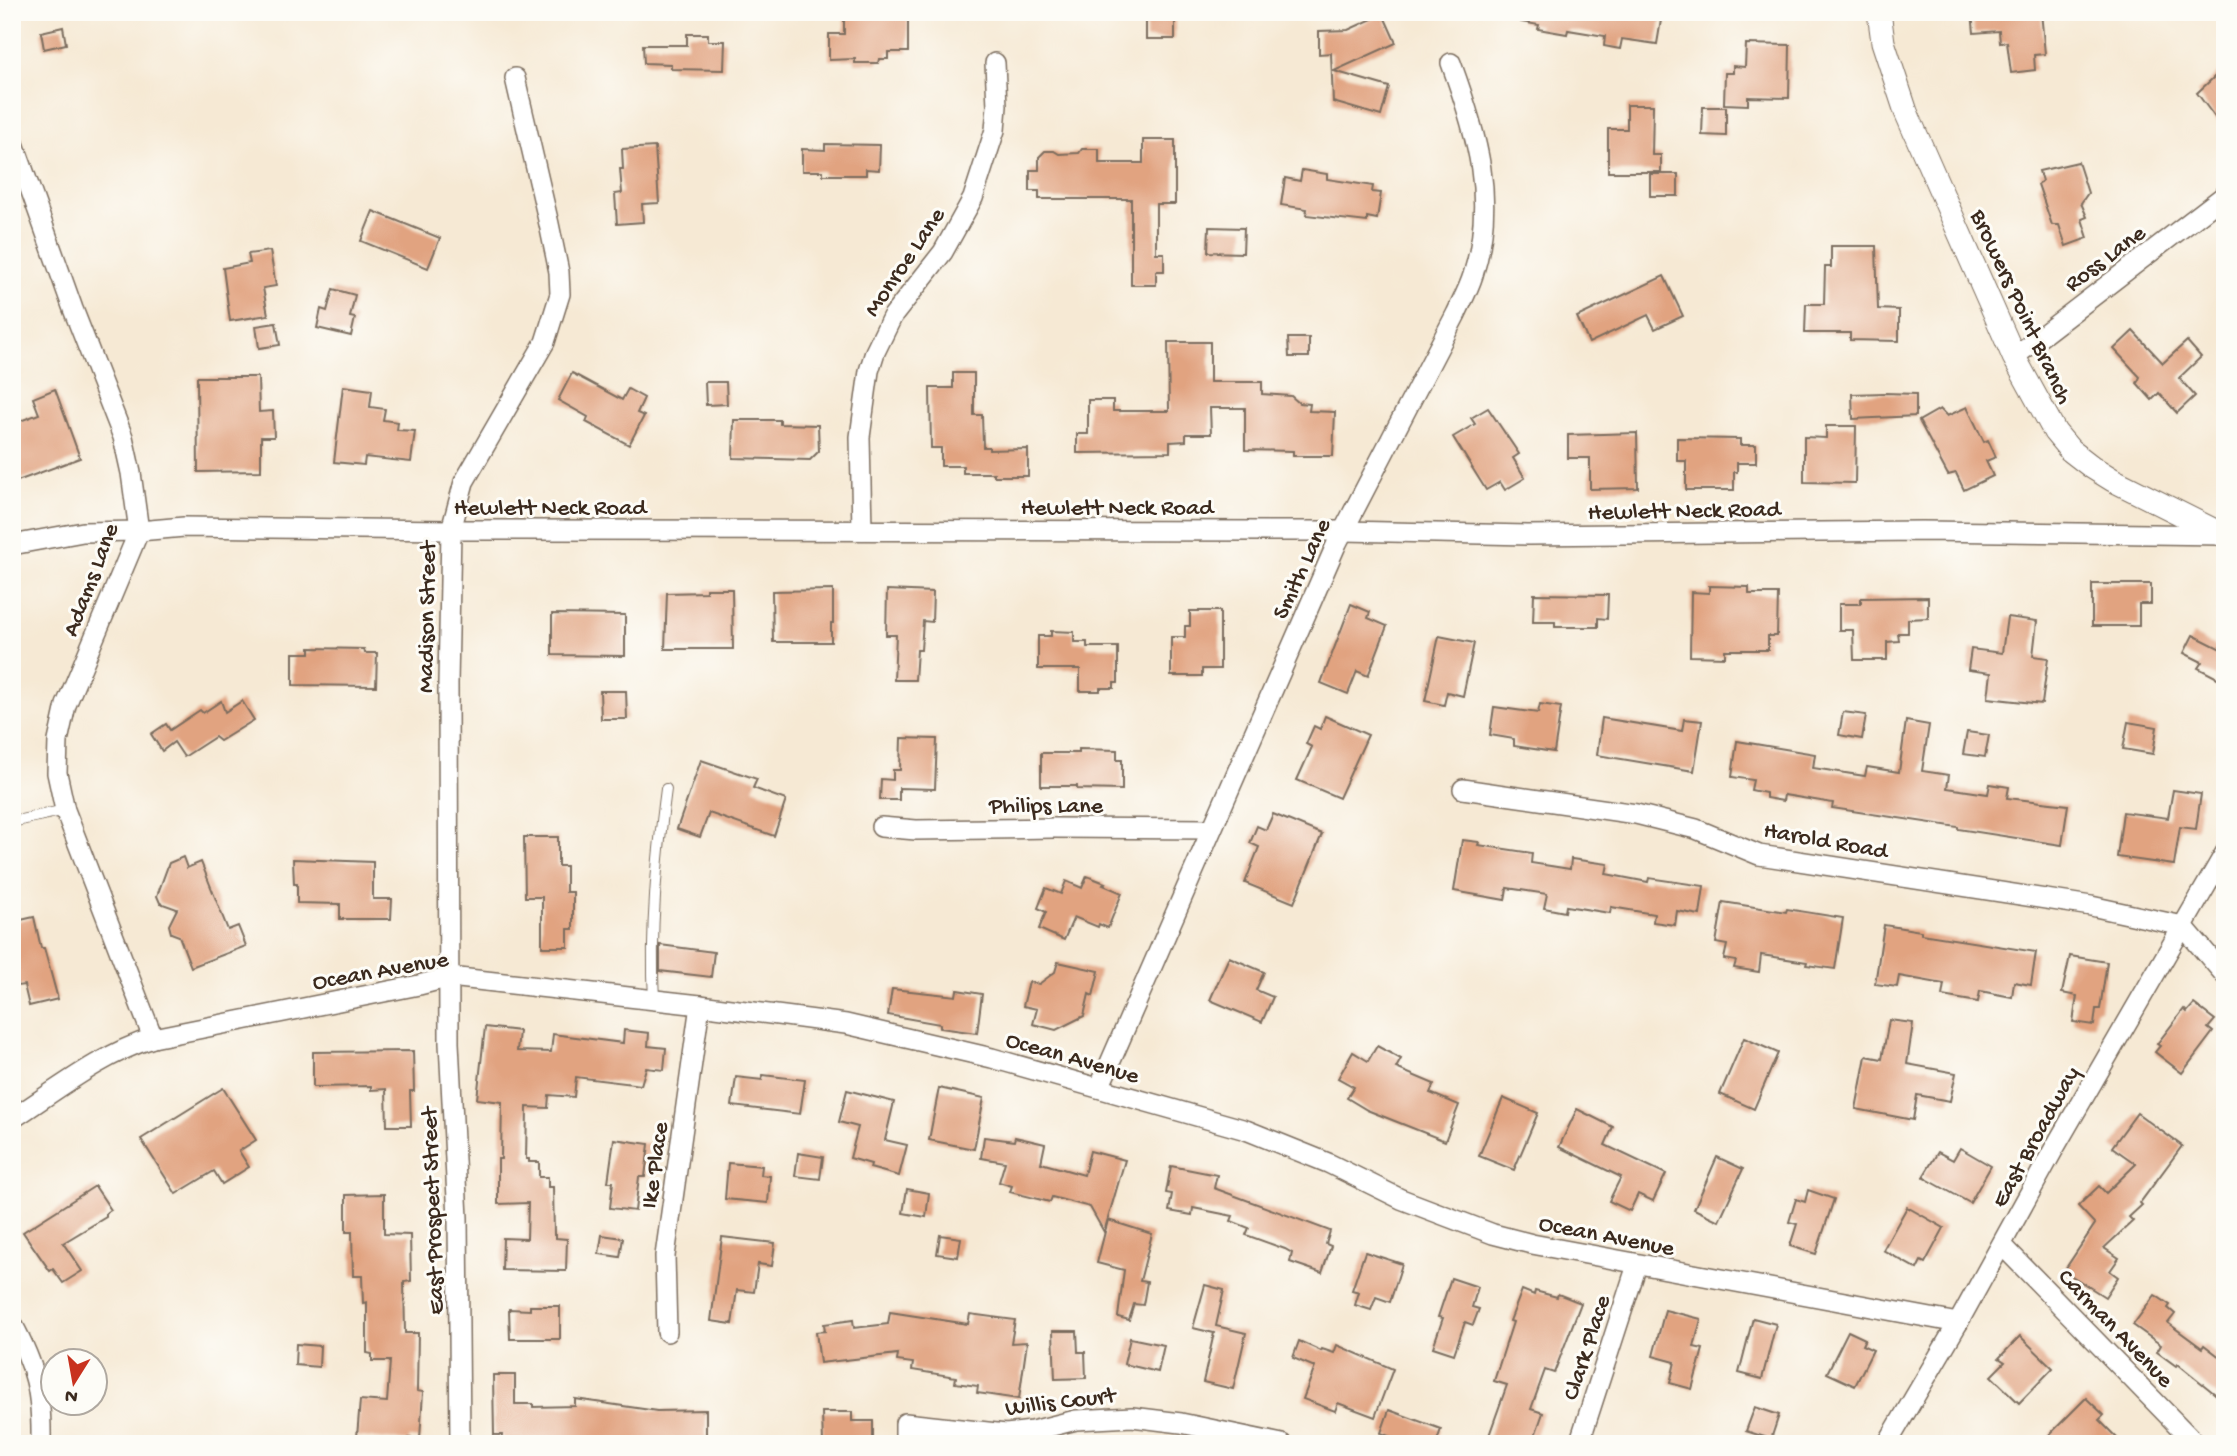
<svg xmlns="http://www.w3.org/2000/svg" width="2237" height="1456" font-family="'Gochi Hand',sans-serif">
	<rect width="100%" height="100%" fill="#fdfcf7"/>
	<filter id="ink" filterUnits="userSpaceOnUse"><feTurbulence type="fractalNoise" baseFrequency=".0143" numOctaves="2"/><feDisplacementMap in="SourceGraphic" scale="14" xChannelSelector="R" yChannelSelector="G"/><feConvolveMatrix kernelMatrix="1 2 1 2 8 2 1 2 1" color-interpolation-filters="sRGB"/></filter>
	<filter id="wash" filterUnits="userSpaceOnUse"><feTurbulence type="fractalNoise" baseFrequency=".00686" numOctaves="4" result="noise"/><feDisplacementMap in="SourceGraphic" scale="28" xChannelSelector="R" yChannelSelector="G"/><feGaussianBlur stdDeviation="1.57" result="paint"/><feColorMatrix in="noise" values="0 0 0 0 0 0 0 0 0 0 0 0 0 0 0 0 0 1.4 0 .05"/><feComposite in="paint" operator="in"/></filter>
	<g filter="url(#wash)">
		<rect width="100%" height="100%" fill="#f6e9d4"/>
		<g id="blocks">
			<g fill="#e1a380">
				<polygon points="844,12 908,12 908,52 888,52 888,59 879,59 878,63 855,63 855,59 829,60 829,34 844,34"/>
				<polygon points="1522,12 1654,12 1653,19 1661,20 1657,44 1622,39 1620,49 1604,46 1605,36 1568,30 1567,34 1538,29 1539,25 1521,22"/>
				<polygon points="1972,12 2041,12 2045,54 2034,55 2035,70 2011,73 2007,42 2000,43 1999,31 1974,33"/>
				<polygon points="1383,14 1396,43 1334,71 1389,87 1381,116 1333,102 1331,53 1319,54 1319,31 1348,30"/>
				<rect x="1146" y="15" width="29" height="24"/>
				<polygon points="63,27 66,44 44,49 41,32"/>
				<polygon points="687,34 708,34 708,41 725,41 724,70 671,69 671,64 644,63 643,45 687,45"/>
				<polygon points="1746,44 1790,45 1789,98 1748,97 1748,105 1724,104 1725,73 1733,73 1733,66 1745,67"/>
				<polygon points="2225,67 2225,131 2197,93"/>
				<polygon points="1627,105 1653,105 1652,155 1661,155 1661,172 1608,172 1608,129 1627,129"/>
				<polygon points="1703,107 1726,107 1726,136 1702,135"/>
				<polygon points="1143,140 1175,140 1175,204 1156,204 1156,253 1164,253 1164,271 1156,271 1156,285 1131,285 1131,199 1039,199 1039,191 1030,191 1030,170 1039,170 1039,157 1045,151 1054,151 1059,154 1079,153 1082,149 1099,149 1099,163 1143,163"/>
				<polygon points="825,144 880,145 879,170 866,169 866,175 823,175 823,171 802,171 802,149 825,150"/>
				<polygon points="655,147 659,203 642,204 643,222 617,224 615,194 622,193 620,169 623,169 622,149"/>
				<polygon points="2078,162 2088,193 2081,203 2087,217 2082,219 2088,238 2066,246 2059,225 2052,225 2038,184 2042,181 2039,171"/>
				<polygon points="1302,170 1327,174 1327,179 1373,186 1372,192 1381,193 1377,219 1367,217 1367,222 1306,215 1307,209 1281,205 1285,178 1300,181"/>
				<rect x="1650" y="174" width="28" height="22"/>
				<polygon points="373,211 440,238 428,268 361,241"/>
				<polygon points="1209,227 1244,228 1243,253 1208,252"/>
				<polygon points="1831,246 1876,246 1878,309 1899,310 1899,341 1850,340 1850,333 1805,333 1806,304 1824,304 1825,267 1831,267"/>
				<polygon points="270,251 276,286 263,288 268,315 230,321 223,268 250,263 248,254"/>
				<polygon points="1664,276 1683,316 1655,329 1648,315 1589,343 1577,317"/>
				<polygon points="333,289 355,295 350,317 355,318 351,336 317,328 321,309 327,311"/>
				<polygon points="276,323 280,345 259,348 256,326"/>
				<polygon points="2133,331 2163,363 2187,341 2201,357 2179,378 2195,396 2177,413 2159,393 2152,400 2137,383 2140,377 2114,349"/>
				<polygon points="1288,338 1309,338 1309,357 1289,357"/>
				<polygon points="1168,342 1210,342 1210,382 1262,382 1262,394 1291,396 1299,403 1310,404 1309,411 1335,412 1333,456 1293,456 1293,451 1245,450 1245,408 1210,408 1211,434 1186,434 1186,441 1170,442 1170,452 1077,453 1077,434 1088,434 1088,400 1113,400 1113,411 1169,411"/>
				<polygon points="572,373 622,400 628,389 644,398 637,413 644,416 629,445 586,422 588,417 558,400"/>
				<polygon points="953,373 974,373 974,415 982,415 983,447 989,447 989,450 1028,449 1028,476 994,476 994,473 963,473 963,466 941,466 941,448 931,448 930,388 953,388"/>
				<polygon points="197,377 258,377 259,412 273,411 274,437 261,437 261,471 198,472"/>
				<polygon points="705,382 726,382 727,404 706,405"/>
				<polygon points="343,386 372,390 370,407 385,409 383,420 398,422 397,430 415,431 411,462 365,457 364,465 334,462"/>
				<polygon points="55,389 80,458 12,483 12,424 39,414 33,398"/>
				<polygon points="1885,393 1916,394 1916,416 1853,419 1852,394"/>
				<polygon points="1967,407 1984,442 1988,440 1996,457 1986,461 1993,476 1964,490 1956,473 1948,475 1919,421 1940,409 1947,416"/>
				<polygon points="1488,408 1519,454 1513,458 1525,478 1505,490 1500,482 1486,490 1453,437 1475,424 1471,418"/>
				<polygon points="734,420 780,420 780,424 818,425 819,451 810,460 733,458"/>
				<polygon points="1826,426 1856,426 1855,483 1804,482 1804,437 1826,438"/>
				<polygon points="1637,433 1638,488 1590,489 1590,458 1568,458 1568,435"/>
				<polygon points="1677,438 1740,439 1740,445 1756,445 1756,463 1737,463 1737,472 1734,472 1734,490 1686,490 1686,461 1677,461"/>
				<polygon points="2092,584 2151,584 2151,604 2139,604 2139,626 2092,626"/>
				<polygon points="1709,586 1749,587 1749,594 1778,594 1777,636 1768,636 1768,650 1725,650 1725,657 1690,656 1691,592 1709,593"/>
				<polygon points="706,589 732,589 733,649 665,649 667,593 706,592"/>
				<polygon points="833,590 833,623 831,623 831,642 773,642 772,591"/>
				<polygon points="887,590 933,592 932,622 923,621 921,650 917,650 915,680 894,680 896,635 886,635"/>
				<polygon points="1534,594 1608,595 1607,619 1598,618 1598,627 1555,627 1555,622 1533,622"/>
				<polygon points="1928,597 1928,618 1908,619 1908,633 1898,633 1899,641 1887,642 1887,660 1854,660 1853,630 1839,630 1839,604 1861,604 1861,598"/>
				<polygon points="1351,604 1370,612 1368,618 1387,626 1368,676 1357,671 1348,694 1321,683"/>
				<polygon points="1190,611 1220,611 1220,669 1202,669 1202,676 1171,676 1171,637 1185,637 1185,626 1190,626"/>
				<polygon points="552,614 625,615 625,656 552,655"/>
				<polygon points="2007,617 2037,621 2033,656 2048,658 2042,704 1988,698 1991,673 1968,670 1971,649 2002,653"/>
				<polygon points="1051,631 1074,632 1074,642 1087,642 1087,647 1118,647 1118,683 1114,683 1114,688 1100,688 1100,691 1080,691 1080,669 1038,669 1038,636 1051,636"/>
				<polygon points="2193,635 2225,651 2225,682 2198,668 2202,662 2184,653"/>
				<polygon points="1439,636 1474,643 1463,696 1447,692 1444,705 1425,701"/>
				<polygon points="310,648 364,649 365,653 377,653 376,686 293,685 293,653 310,653"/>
				<polygon points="600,691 626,691 627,719 601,719"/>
				<polygon points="221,701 225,712 242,701 254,720 220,741 215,737 184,757 174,742 162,751 151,734 166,724 170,730 200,710 203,713"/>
				<polygon points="1540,704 1561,707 1554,752 1514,746 1514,739 1490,735 1494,707 1538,713"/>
				<polygon points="1843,712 1866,715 1862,739 1839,735"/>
				<polygon points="1325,716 1368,735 1339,798 1297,780 1312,747 1306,744 1314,726 1320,729"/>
				<polygon points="1602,718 1682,731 1684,719 1702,721 1694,771 1597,755"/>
				<polygon points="1906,721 1929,725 1922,771 1949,775 1947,788 1988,794 1990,784 2009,787 2007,798 2068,805 2062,845 1958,829 1958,827 1832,808 1833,803 1784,795 1783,801 1766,798 1766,793 1751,790 1753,780 1732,777 1737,741 1815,754 1813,768 1865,776 1867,767 1899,772"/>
				<polygon points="2128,722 2157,727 2153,754 2123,749"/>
				<polygon points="1967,732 1989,735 1985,757 1963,754"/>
				<polygon points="901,738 937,739 935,789 899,788 899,800 880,800 881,779 893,780 893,770 900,770"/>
				<polygon points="1079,749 1117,750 1117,760 1122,760 1122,790 1077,789 1077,786 1041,786 1041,753 1079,753"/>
				<polygon points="701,760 757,779 753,788 786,800 774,836 709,813 700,837 677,829"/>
				<polygon points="2173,790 2201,794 2196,829 2180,827 2174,865 2117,857 2123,812 2168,818"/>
				<polygon points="1273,814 1322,834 1294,903 1245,883 1259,847 1250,843 1257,826 1266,830"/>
				<polygon points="524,837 558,837 558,866 566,866 566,892 573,892 573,929 568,929 568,947 542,947 542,897 525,897"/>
				<polygon points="1462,840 1479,842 1478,845 1532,853 1531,863 1570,869 1571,859 1608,864 1606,874 1648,882 1649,878 1704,886 1700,915 1677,911 1675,925 1653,922 1654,914 1611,907 1610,913 1566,906 1565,912 1544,908 1547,894 1507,888 1505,900 1454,891"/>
				<polygon points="183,857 187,868 201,862 228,930 238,926 246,946 191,967 179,936 171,933 169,925 177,909 160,903 157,896 169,863"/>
				<polygon points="293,859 373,862 373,899 392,899 391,919 340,919 340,904 297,903 297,884 294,884"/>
				<polygon points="1087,876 1105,883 1103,885 1122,893 1108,928 1099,924 1098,927 1074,917 1064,940 1039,929 1046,912 1038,908 1046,888 1061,894 1066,881 1082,888"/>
				<polygon points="1723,902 1786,912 1787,909 1843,918 1835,969 1806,965 1807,962 1761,955 1759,972 1734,968 1736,961 1724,959 1727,945 1716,943"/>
				<polygon points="34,917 41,948 44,948 58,999 29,1006 24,985 17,986 12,964 12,922"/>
				<polygon points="1884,925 1921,931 1921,934 2036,952 2031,985 2014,982 2012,997 1980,991 1978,1002 1942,996 1944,984 1899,976 1897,987 1875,984"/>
				<polygon points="660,945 714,952 711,977 660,971"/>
				<polygon points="2070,956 2107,962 2100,1009 2096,1009 2094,1025 2073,1022 2077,996 2062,993"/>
				<polygon points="1229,957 1264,972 1256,990 1273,997 1262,1022 1210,1000"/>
				<polygon points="1058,962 1099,971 1093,996 1089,994 1084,1016 1056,1030 1033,1024 1037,1009 1023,1006 1029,982 1039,984 1055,972"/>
				<polygon points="892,989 956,996 957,990 982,994 977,1033 940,1028 940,1024 888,1015"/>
				<polygon points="2194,1004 2215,1020 2208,1028 2213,1032 2182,1073 2155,1052 2160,1046 2157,1044 2184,1009 2187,1012"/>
				<polygon points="1889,1020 1913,1023 1907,1064 1956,1073 1950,1101 1917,1095 1913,1120 1856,1109 1866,1056 1882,1059"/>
				<polygon points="485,1027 519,1031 517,1051 551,1052 553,1034 623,1043 624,1030 649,1033 648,1046 666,1048 664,1070 646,1068 641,1085 576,1077 574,1097 549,1095 548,1108 527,1107 526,1159 529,1159 529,1162 539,1162 539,1177 548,1177 548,1187 553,1187 554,1235 556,1235 556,1238 567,1239 566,1271 502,1270 503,1238 527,1239 528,1203 498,1204 498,1159 501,1159 502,1102 477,1099"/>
				<polygon points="1744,1038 1778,1053 1754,1109 1720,1094"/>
				<polygon points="1377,1046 1401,1059 1396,1068 1434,1084 1430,1093 1459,1105 1445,1141 1367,1110 1347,1098 1354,1087 1338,1078 1353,1052 1368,1061"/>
				<polygon points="413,1051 414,1091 410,1091 411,1126 387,1126 386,1089 371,1090 371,1086 313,1087 313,1052"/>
				<polygon points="763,1075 805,1080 800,1114 732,1106 736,1077 762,1080"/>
				<polygon points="223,1088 256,1140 239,1151 249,1167 222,1184 214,1171 176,1194 141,1139"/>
				<polygon points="939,1088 984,1098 974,1149 929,1140"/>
				<polygon points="847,1090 894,1102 885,1140 907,1145 899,1176 870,1168 871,1164 850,1158 858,1127 839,1122"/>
				<polygon points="1503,1098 1538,1113 1514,1170 1479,1156"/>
				<polygon points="1577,1109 1613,1127 1605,1145 1666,1174 1653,1201 1638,1194 1630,1211 1609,1201 1621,1177 1559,1147"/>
				<polygon points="2137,1113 2182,1146 2140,1203 2142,1205 2129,1217 2133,1221 2104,1248 2119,1258 2110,1271 2118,1277 2105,1297 2064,1271 2095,1224 2078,1206 2099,1186 2106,1193 2136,1164 2112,1147"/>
				<polygon points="984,1137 1014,1141 1015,1137 1045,1144 1041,1163 1084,1175 1090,1151 1125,1160 1104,1232 1090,1207 1052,1197 1050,1202 1010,1192 1012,1186 999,1182 1005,1162 981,1158"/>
				<polygon points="614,1139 649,1144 645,1177 639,1177 635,1211 610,1208 613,1182 608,1182"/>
				<polygon points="1960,1148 1991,1166 1970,1203 1923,1177 1938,1152 1953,1160"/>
				<polygon points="798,1153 823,1157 820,1179 795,1176"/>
				<polygon points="1717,1157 1743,1169 1719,1221 1694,1209"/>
				<polygon points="728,1163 762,1166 761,1175 770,1176 768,1203 725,1199"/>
				<polygon points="1171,1166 1217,1175 1214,1188 1330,1231 1326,1244 1331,1246 1322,1273 1290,1262 1292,1253 1285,1249 1246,1235 1249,1228 1231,1221 1233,1216 1193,1208 1192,1215 1169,1211 1172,1194 1166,1193"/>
				<polygon points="95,1186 111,1210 106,1213 106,1217 63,1243 82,1271 63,1283 53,1269 50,1271 23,1232"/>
				<polygon points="907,1189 929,1193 926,1217 903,1213"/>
				<polygon points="1808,1190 1834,1199 1816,1254 1790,1246 1797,1224 1789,1222 1796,1199 1805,1202"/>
				<polygon points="384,1194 384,1234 410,1235 411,1281 404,1282 405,1333 418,1333 417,1391 423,1392 420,1439 409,1438 409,1441 357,1437 360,1400 387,1402 390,1361 372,1361 372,1354 367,1353 367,1302 363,1303 362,1276 353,1276 352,1232 346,1232 346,1195"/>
				<polygon points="1907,1207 1944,1228 1925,1263 1921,1261 1917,1269 1883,1250"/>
				<polygon points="1108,1220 1152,1234 1140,1281 1147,1282 1143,1305 1134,1304 1129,1320 1118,1317 1124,1270 1097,1263"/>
				<polygon points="602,1235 623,1238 620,1257 599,1254"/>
				<polygon points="940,1235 961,1238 958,1257 937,1254"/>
				<polygon points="722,1237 775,1243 772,1266 758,1264 754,1292 737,1290 732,1324 711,1321"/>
				<polygon points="1365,1252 1402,1264 1390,1302 1376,1297 1371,1310 1355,1305 1359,1292 1352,1290"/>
				<polygon points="1451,1278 1478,1287 1472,1307 1479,1309 1473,1325 1465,1322 1454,1354 1433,1347 1443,1318 1438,1317"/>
				<polygon points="1205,1285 1224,1290 1216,1326 1246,1333 1233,1389 1203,1382 1214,1333 1193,1328"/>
				<polygon points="1522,1290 1534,1295 1535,1291 1557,1297 1558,1294 1581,1303 1554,1373 1545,1370 1531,1409 1543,1413 1532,1444 1486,1444 1507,1385 1494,1381 1513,1322 1510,1321"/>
				<polygon points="2155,1295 2170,1305 2168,1308 2175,1314 2168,1323 2202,1348 2204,1345 2225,1361 2225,1402 2178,1364 2176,1366 2157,1352 2161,1345 2133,1325"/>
				<polygon points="530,1306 560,1306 560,1339 510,1339 509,1309 530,1310"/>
				<polygon points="1665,1310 1701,1319 1694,1347 1703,1349 1692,1389 1670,1383 1675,1362 1653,1356"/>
				<polygon points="890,1312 968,1324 970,1314 1015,1320 1011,1343 1027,1342 1019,1399 977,1393 978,1386 955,1383 956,1377 912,1370 913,1363 897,1361 898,1354 820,1363 816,1332 825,1331 824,1324 853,1320 854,1328 888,1324"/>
				<polygon points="1753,1318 1776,1324 1762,1379 1739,1373"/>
				<polygon points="1053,1331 1077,1331 1078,1352 1085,1352 1086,1378 1055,1379"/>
				<polygon points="1848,1331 1865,1339 1862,1345 1873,1350 1855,1386 1827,1373"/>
				<polygon points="2020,1336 2053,1368 2019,1403 1991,1376 2005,1362 1999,1358"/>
				<polygon points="1130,1338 1164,1345 1158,1372 1124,1364"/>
				<polygon points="1299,1341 1321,1351 1322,1349 1334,1353 1337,1345 1393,1369 1375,1417 1338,1403 1335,1411 1303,1399 1315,1367 1293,1358"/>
				<polygon points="296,1344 320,1346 319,1367 295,1365"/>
				<polygon points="493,1375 515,1375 515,1404 533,1404 533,1407 575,1406 575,1399 657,1411 706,1410 706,1444 501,1444 502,1435 494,1435"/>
				<polygon points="2086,1398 2104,1415 2099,1420 2123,1444 2060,1444 2050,1434"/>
				<polygon points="1755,1407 1779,1415 1771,1439 1746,1431"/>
				<polygon points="1389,1410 1441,1429 1436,1444 1409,1444 1381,1433"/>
				<polygon points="822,1412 852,1412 852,1421 873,1421 873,1444 823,1444"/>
			</g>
		</g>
	</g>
	<g filter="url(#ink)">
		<use href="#blocks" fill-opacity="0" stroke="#7c6d5e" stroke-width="2"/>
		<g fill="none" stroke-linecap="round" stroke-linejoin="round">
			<g stroke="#7c6d5e" stroke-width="12">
				<g id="service">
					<polyline points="12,822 65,810"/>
					<path d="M 654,1000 C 650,930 657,858 666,789"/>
				</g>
			</g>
			<g stroke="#7c6d5e" stroke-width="22">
				<g id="minor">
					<polyline points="12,138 73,309 123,437 131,473 139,531 66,705 58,741 57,773 65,810 153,1038"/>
					<polyline points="2014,357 2225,195"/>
					<polyline points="862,530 860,437 869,371 875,352 892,317 943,252 973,198 995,130 997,106 995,63"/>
					<polyline points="12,545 83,532 139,531 184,527 451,530 1344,531 1528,535 1922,531 2222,535"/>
					<polyline points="1463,789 1636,814 1696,829 1759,855 2091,906 2183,926 2225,975"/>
					<polyline points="881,827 916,830 1054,828 1211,829"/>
					<path d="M 1099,1088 L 1337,543 L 1456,314 C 1462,301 1469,288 1473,275 C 1497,200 1477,134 1451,63"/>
					<path d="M 12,1119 C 57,1090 102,1054 153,1038 L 419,985 L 450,977 L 700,1005 L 846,1024 L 992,1058 L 1246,1130 L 1328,1163 L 1401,1199 L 1493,1234 L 1532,1244 L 1958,1323"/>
					<polyline points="2002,1245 2196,1444"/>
					<path d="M 12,1323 C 36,1367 42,1393 41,1444"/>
					<polyline points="667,1332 665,1256 700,1005"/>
					<polyline points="460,1444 458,1218 449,1043 448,683 451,530 464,482 545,342 560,294 559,272 549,224 515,78"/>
					<polyline points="905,1444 905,1423 1006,1434 1032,1431 1076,1420 1132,1417 1181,1423 1282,1444"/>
					<polyline points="1579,1444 1637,1265"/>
					<polyline points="1887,1444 1958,1323 2055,1147 2225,853"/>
				</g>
			</g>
			<g stroke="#7c6d5e" stroke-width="25">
				<polyline id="tertiary" points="1879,12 1883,42 1906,112 2014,357 2055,432 2070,450 2092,467 2113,480 2225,536"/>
			</g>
			<use href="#service" stroke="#fff" stroke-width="10"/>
			<use href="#minor" stroke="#fff" stroke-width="19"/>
			<use href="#tertiary" stroke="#fff" stroke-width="23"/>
		</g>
	</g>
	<g text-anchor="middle" stroke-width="6" stroke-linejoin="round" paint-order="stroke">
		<g font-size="24" fill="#3b2a1e" stroke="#fdfcf7">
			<text transform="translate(2104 257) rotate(-37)" y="8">Ross Lane</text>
			<text transform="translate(903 261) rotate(-56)" y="8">Monroe Lane</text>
			<text transform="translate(2023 306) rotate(65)" y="8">Browers Point Branch</text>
			<text x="550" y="514">Hewlett Neck Road</text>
			<text x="1117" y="514">Hewlett Neck Road</text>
			<text transform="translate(1684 509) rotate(-1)" y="8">Hewlett Neck Road</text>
			<text transform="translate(1300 568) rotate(-65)" y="8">Smith Lane</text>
			<text transform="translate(89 579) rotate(-69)" y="8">Adams Lane</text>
			<text transform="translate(425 617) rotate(-89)" y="8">Madison Street</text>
			<text x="1046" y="812">Philips Lane</text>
			<text transform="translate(1826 839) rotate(10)" y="8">Harold Road</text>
			<text transform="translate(380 969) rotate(-10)" y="8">Ocean Avenue</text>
			<text transform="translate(1073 1056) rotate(16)" y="8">Ocean Avenue</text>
			<text transform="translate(2034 1136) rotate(-61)" y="8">East Broadway</text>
			<text transform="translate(653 1165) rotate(-82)" y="8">Ike Place</text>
			<text transform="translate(431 1211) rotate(-92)" y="8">East Prospect Street</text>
			<text transform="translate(1607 1234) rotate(11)" y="8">Ocean Avenue</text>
			<text transform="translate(2117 1327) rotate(46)" y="8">Carman Avenue</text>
			<text transform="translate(1585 1347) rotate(-72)" y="8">Clark Place</text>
			<text transform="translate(1060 1400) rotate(-7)" y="8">Willis Court</text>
		</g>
	</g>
	<rect width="2237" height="1456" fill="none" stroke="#fdfcf7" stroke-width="42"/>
	<g transform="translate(74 1382) rotate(191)"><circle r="33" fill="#fdfcf7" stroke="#afa8a0" stroke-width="2"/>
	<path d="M0-5L12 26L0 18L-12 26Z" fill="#c8321e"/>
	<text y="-10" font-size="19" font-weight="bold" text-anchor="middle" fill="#3b2a1e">N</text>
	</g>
</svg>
